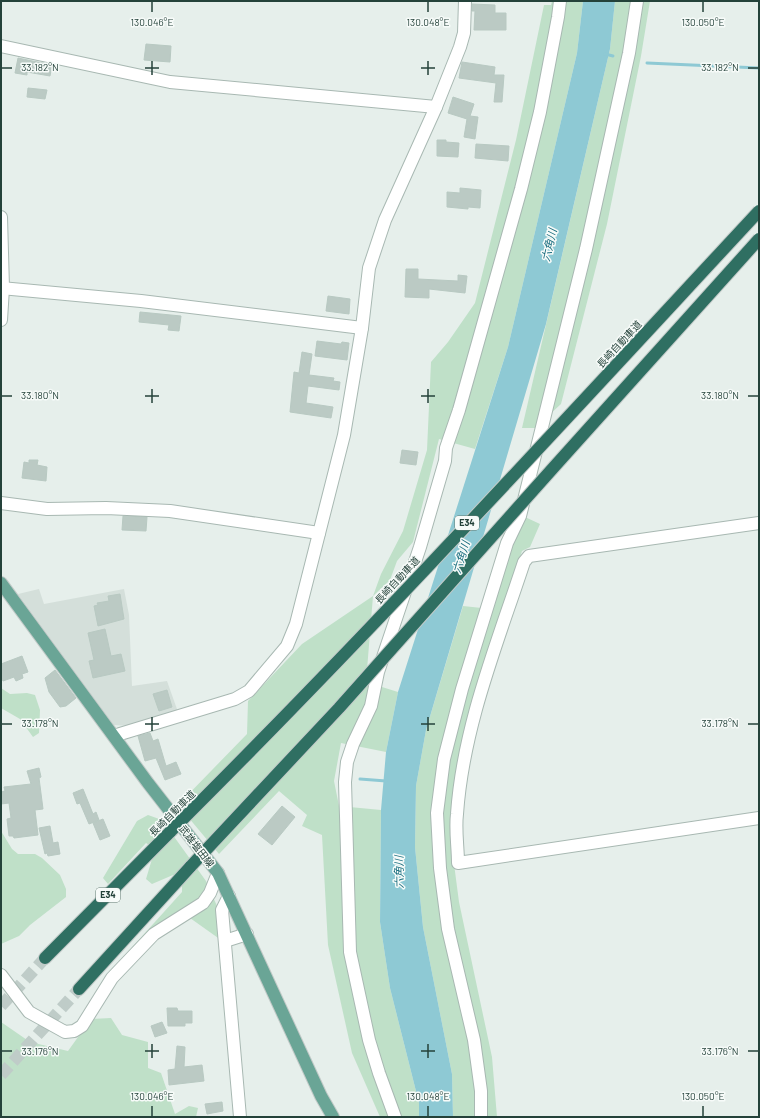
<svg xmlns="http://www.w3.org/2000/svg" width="760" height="1118" font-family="Barlow,'Noto Sans JP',sans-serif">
	<rect width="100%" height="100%" fill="#e6efeb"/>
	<polygon fill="#d4dfda" points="39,589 44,604 124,589 129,615 132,686 167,681 178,712 131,726 114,725 18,594"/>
	<g fill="#bfe0c8">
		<polygon points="552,1 583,1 577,53 508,347 475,449 439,439 413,542 397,561 390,580 373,596 366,682 398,692 386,752 341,743 334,781 339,806 381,810 380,922 390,988 419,1103 419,1117 380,1117 352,1053 328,945 322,835 302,826 307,815 279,791 219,854 178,805 247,734 248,701 302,644 373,596 381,574 403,531 427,450 431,362 448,342 475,303 516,140 544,5 551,5"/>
		<polygon points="615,1 650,1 641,56 607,224 561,404 535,428 522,428 610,49"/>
		<polygon points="525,517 540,524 530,547 522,551 475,696 455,775 451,841 459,902 492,1057 497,1117 453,1117 452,1074 423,927 415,847 416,786 426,730 463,606 491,609 510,544"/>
		<polygon points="1,688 10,694 27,693 35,695 40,710 39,733 33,737 20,719 1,708"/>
		<polygon points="148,815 162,820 206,881 217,906 221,940 190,918 159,937 119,978 117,964 182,892 182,881 173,875 152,884 146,879 155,849 146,843 108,884 103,878 137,821"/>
		<polygon points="1,831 12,849 18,854 35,854 42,858 60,875 66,889 66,897 30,925 19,936 1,944"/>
		<polygon points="111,1018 122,1035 148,1042 148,1068 161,1073 175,1114 189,1106 198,1108 196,1117 1,1117 1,1022 30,1042 68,1051 91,1019"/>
	</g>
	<polygon fill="#8ec9d4" points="583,1 615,1 610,49 546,324 426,730 416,786 415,847 423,927 452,1074 453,1117 419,1117 419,1103 390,988 380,922 381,810 386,752 398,692 508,347 577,53"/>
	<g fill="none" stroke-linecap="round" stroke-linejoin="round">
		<g stroke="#8ec9d4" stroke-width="3">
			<polyline points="605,54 613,56"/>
			<polyline points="647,63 759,68"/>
			<polyline points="360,779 386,781"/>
		</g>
	</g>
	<g fill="#bbcac4" stroke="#b8c9c2">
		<polygon points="472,4 495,5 495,13 506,13 506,30 474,30 475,11 472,11"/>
		<polygon points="146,44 171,46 170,62 144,60"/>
		<polygon points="18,58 52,65 50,76 27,72 27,75 15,73"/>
		<polygon points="462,62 495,67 494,75 504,75 502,102 494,102 496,83 459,78"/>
		<polygon points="28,88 47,90 45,99 27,97"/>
		<polygon points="453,97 474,104 470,116 478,117 475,139 464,137 467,119 448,113"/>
		<polygon points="437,140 446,140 446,142 459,143 458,157 437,156"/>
		<polygon points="476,144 509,146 508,161 475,158"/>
		<polygon points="460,188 481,190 480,208 468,207 468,209 447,207 447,192 460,193"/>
		<polygon points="406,269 418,269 418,279 458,281 458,275 467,276 465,293 429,289 429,298 405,297"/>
		<polygon points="328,296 350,299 349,314 326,311"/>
		<polygon points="140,312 181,316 179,331 168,330 169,325 139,322"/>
		<polygon points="317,341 341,344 342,342 349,343 347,360 315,356"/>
		<polygon points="302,352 312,354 309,375 334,378 333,381 340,382 339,390 308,386 306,403 333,407 331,418 290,412 294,372 299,373"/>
		<polygon points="402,450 418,452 416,465 400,463"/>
		<polygon points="29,460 38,460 37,465 47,467 46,481 22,478 24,462 29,463"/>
		<polygon points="123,516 147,517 146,531 122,530"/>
		<polygon points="120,594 124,619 98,626 94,606 98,605 97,603 109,601 108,596"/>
		<polygon points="105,629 111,656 121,654 125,671 93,678 89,661 94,660 88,633"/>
		<polygon points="22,656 28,672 22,674 23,678 16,681 14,677 3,681 1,677 1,664"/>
		<polygon points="55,670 76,698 66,706 60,707 49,692 45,678"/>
		<polygon points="167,690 172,707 159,711 153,694"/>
		<polygon points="150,733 153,741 158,739 166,766 176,762 181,774 165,780 156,758 145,761 138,736"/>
		<polygon points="39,768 41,777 39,778 43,809 35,810 38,835 14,838 13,836 9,836 7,819 11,818 9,803 1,804 1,792 5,791 4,787 31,784 27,771"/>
		<polygon points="83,789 93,814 96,812 99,820 89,824 80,803 77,804 73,793"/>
		<polygon points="282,806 295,817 272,845 258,834"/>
		<polygon points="103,819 110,836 100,840 93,823"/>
		<polygon points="50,826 53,843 58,842 60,854 48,856 47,853 45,854 39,828"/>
		<polygon points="167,1008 177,1008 178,1011 192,1011 192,1023 185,1023 185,1026 168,1026"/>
		<polygon points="162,1022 167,1033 155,1037 151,1026"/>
		<polygon points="177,1046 185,1047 184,1067 202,1065 204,1081 169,1085 168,1070 175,1069"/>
		<polygon points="222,1102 223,1111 207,1114 205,1104"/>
	</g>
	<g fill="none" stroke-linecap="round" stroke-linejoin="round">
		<g stroke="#bfccc8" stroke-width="12" stroke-dasharray="12 6" stroke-linecap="butt">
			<polyline points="1,1006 45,958"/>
			<polyline points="1,1075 79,989"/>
		</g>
		<g stroke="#a8b8b2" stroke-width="14">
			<g id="minor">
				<polyline points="1,46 170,82 436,107"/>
				<polyline points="1,217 3,288 1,320"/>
				<polyline points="1,288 141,301 362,328"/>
				<polyline points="1,503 47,509 106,508 170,511 319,533"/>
				<path d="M 759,523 L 529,556 L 524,562 C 497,644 463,727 457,814 C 455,830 458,847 458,863 L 759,818"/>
				<polyline points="115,737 120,734 235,699 249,691 287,646 296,624 344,435 362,328 369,268 385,220 436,107 460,47 464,33 465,1"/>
				<polyline points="229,896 222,910 240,1117"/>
				<polyline points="225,941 247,934"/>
				<polyline points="1,975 29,1012 65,1032 74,1031 82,1026 112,978 154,934 203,903 210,893 218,873"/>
				<polyline points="395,1117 379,1073 369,1040 350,952 345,782 347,762 353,744 371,706 378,672 420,547 445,461 446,448 459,410 521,189 540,112 558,17 560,1"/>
				<polyline points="481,1117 481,1091 474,1040 448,929 440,868 437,813 444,759 462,689 507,543 520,516 586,249 629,53 637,1"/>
			</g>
		</g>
		<g stroke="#c2cac8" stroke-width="14">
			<polyline id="major" points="1,583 148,783 218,873 321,1096 333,1117"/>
		</g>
		<g stroke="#c2cac8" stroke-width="14">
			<g id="highway">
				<polyline points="45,958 171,831"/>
				<polyline points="79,989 191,866"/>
			</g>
		</g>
		<use href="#minor" stroke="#fff" stroke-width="12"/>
		<use href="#major" stroke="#6aa596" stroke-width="12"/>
		<use href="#highway" stroke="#2f6f62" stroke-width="12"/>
		<g stroke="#c2cac8" stroke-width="14" stroke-linecap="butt">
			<g id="highway-bridge">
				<path d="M 171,831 C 373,630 565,420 759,211"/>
				<polyline points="191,866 339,708 554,467 759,239"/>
			</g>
		</g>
		<use href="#highway-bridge" stroke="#2f6f62" stroke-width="12"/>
	</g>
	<path fill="none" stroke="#24423a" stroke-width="1.5" d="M 152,2 L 152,12M 428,2 L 428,12M 703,2 L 703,12M 152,61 L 152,75M 428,61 L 428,75M 2,68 L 12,68M 145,68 L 159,68M 421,68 L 435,68M 748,68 L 758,68M 152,389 L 152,403M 428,389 L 428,403M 2,396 L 12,396M 145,396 L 159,396M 421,396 L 435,396M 748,396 L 758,396M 152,717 L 152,731M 428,717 L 428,731M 2,724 L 12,724M 145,724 L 159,724M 421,724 L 435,724M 748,724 L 758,724M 152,1044 L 152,1058M 428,1044 L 428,1058M 2,1051 L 12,1051M 145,1051 L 159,1051M 421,1051 L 435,1051M 748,1051 L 758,1051M 152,1106 L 152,1116M 428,1106 L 428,1116M 703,1106 L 703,1116"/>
	<g text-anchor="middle" stroke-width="3" stroke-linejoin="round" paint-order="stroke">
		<g fill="#f7fbf9" stroke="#637a73" stroke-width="1">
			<rect x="455" y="516" width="24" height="14" rx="3"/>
			<rect x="96" y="888" width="24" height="14" rx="3"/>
		</g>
		<g font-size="9" font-weight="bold" fill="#24423a">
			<text x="467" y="526">E34</text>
			<text x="108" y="898">E34</text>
		</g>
		<g font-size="10" fill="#24423a" stroke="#f7fbf9">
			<text transform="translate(619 344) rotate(-47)" y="4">長崎自動車道</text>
			<text transform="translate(397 580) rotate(-47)" y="4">長崎自動車道</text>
			<text transform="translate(172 813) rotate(-45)" y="4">長崎自動車道</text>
			<text transform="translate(197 846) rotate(52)" y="4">武雄塩田線</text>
		</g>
		<g font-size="11" font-style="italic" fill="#1c6f80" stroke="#f7fbf9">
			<text transform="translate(549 245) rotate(-77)" y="4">六角川</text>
			<text transform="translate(461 557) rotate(-73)" y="4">六角川</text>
			<text transform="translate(399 872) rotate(-91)" y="4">六角川</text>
		</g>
	</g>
	<g font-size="10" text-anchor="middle" fill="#24423a" stroke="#f7fbf9" stroke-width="3" stroke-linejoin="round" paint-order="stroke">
		<text x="152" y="26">130.046°E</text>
		<text x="428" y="26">130.048°E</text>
		<text x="703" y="26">130.050°E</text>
		<text x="40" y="71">33.182°N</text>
		<text x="720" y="71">33.182°N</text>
		<text x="40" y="399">33.180°N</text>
		<text x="720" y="399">33.180°N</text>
		<text x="40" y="727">33.178°N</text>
		<text x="720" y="727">33.178°N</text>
		<text x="40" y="1055">33.176°N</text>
		<text x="720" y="1055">33.176°N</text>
		<text x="152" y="1100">130.046°E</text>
		<text x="428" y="1100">130.048°E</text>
		<text x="703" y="1100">130.050°E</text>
	</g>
	<rect width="760" height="1118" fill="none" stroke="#24423a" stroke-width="4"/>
</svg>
